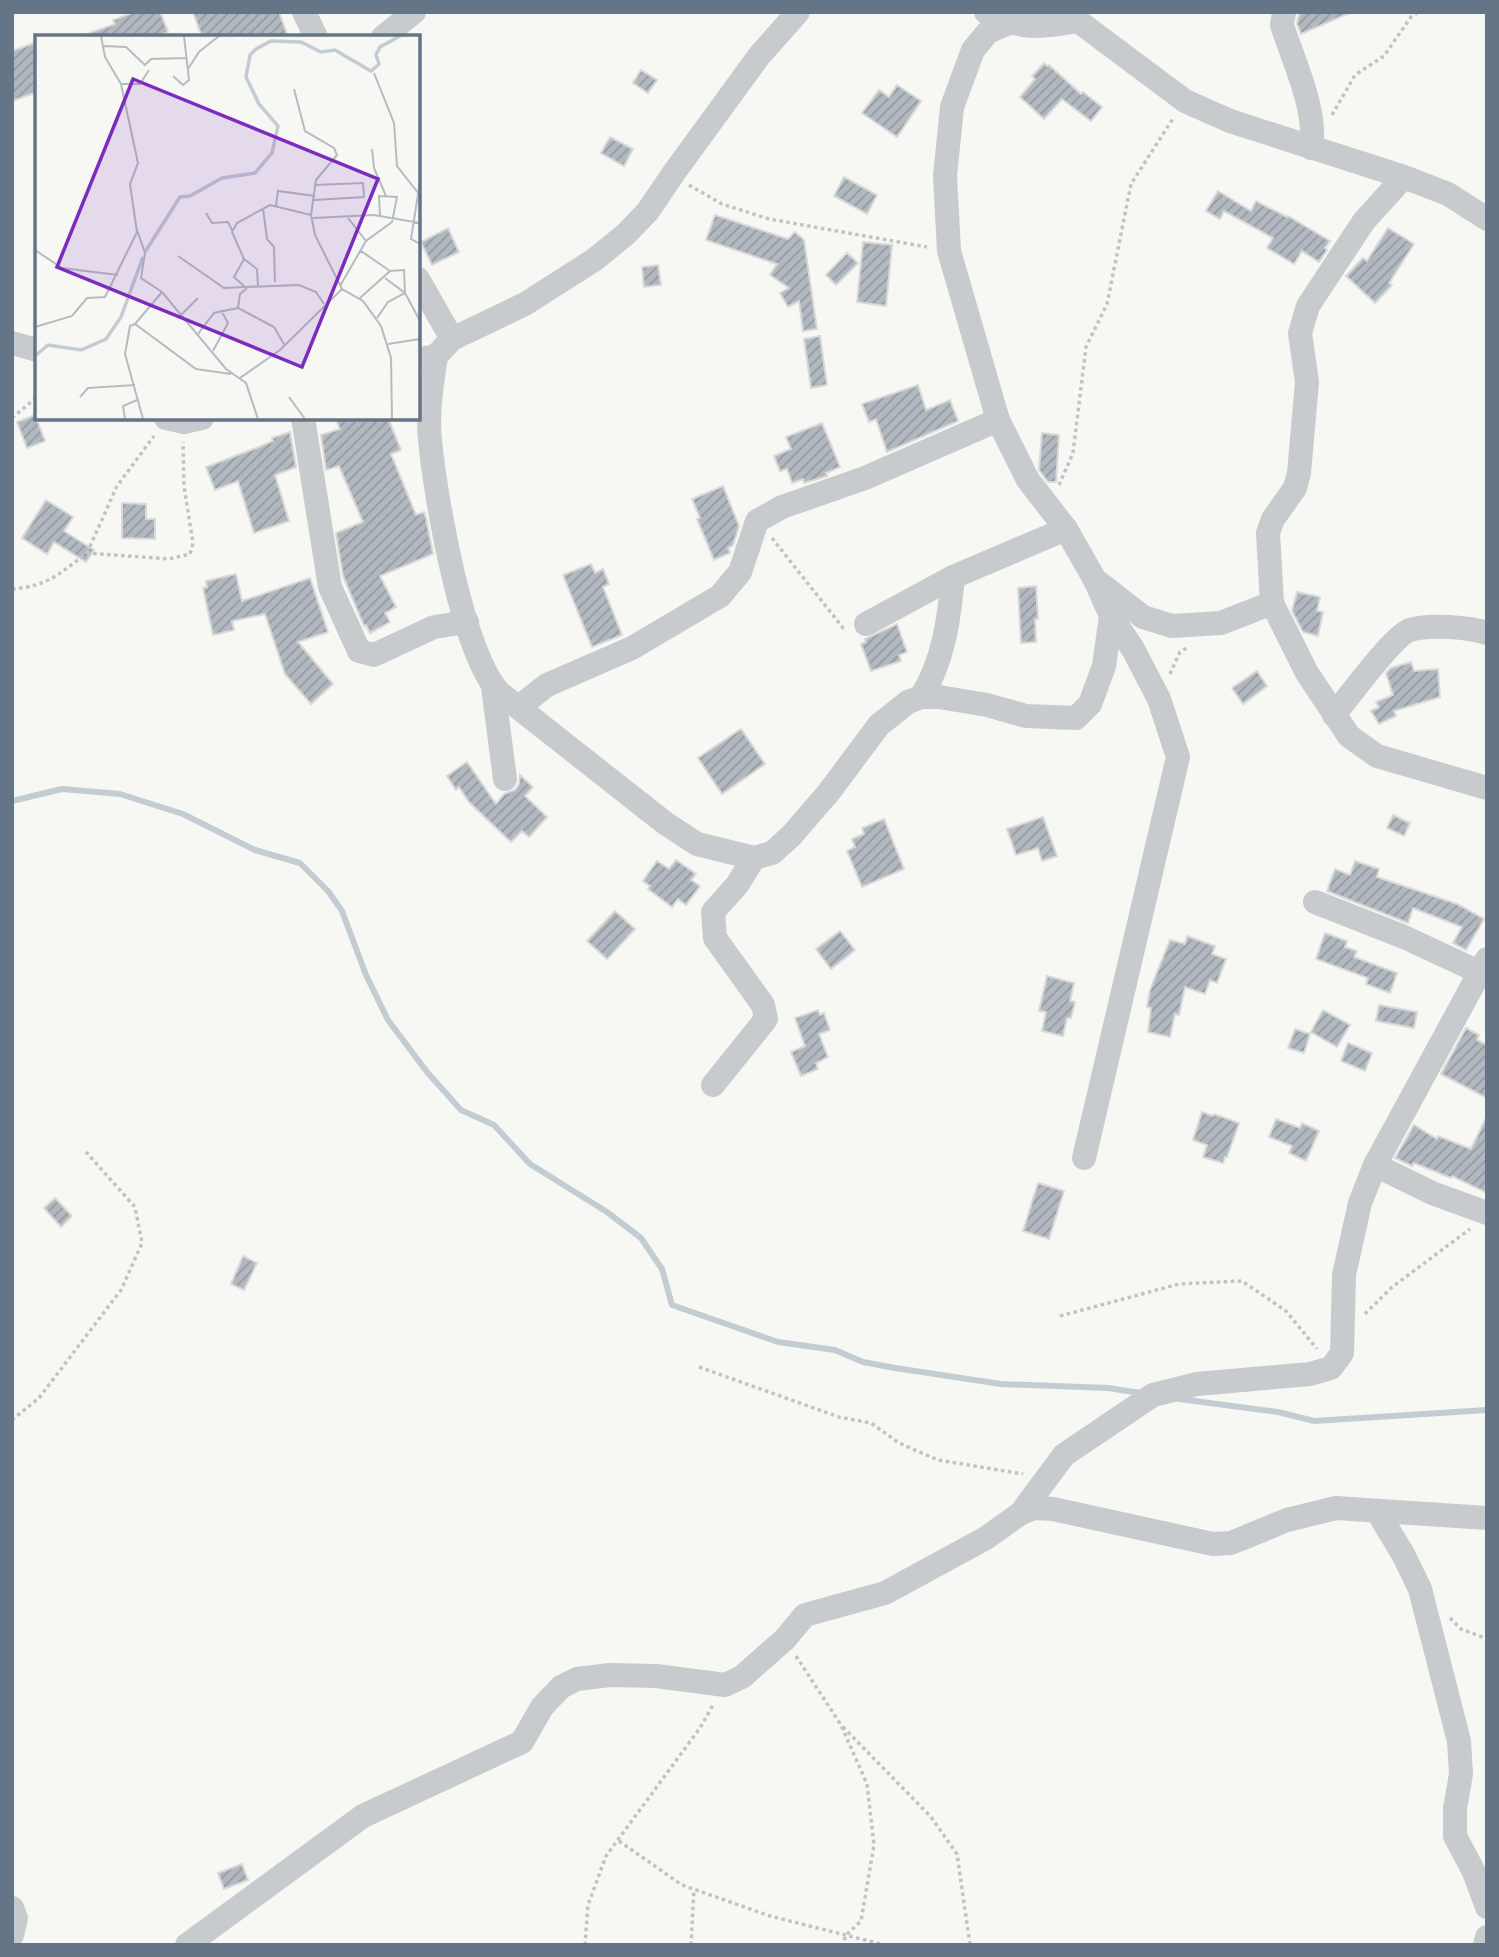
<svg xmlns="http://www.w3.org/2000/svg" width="1499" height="1957" font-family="Helvetica,sans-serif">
	<defs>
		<pattern id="building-hatch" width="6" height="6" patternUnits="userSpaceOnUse" patternTransform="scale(1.75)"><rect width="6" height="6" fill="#b2b8bf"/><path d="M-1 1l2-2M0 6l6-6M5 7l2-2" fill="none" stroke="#949aa1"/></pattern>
	</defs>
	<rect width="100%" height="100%" fill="#f7f8f4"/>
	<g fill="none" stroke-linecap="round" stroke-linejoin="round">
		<g stroke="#c3ccd2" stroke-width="6">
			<polyline points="12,801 62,789 120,794 183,814 255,850 300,863 328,891 342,911 366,975 388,1020 427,1072 461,1110 494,1125 530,1164 607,1212 641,1238 662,1269 672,1305 778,1342 835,1350 863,1362 895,1368 1001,1384 1108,1388 1141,1393"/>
			<polyline points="1179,1399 1278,1412 1314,1421 1487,1410"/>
		</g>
	</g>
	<g fill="url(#building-hatch)" stroke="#d9d9d7" stroke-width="2">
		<polygon points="135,12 160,12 168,32 156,37 85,37 84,35 115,24 113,20"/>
		<polygon points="193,12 279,12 288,37 202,37"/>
		<polygon points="1304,12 1352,12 1301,34 1297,24 1299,15"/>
		<polygon points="37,42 37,92 12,101 12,51"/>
		<polygon points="1044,63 1047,66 1049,65 1081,94 1083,92 1102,107 1091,121 1062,99 1044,119 1020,97 1035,79 1032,76"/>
		<polygon points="641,70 657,80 648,93 633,83"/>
		<polygon points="897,85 921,101 897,137 862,113 879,90 889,97"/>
		<polygon points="610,137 633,149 624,166 601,153"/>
		<polygon points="844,177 877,195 867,214 834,196"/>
		<polygon points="1218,191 1251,211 1256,201 1287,217 1288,216 1330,241 1325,248 1327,250 1319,262 1302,251 1294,264 1267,248 1273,238 1224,211 1220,219 1206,211"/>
		<polygon points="715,215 788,239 795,232 804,240 817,329 803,331 799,301 788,307 780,293 789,288 770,275 777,264 706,240"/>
		<polygon points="448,228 459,252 432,265 421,242"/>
		<polygon points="1388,228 1414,244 1389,283 1392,285 1375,303 1346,276 1363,258 1367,261"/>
		<polygon points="863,242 892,245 886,306 857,302"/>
		<polygon points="847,253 858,263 836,285 826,275"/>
		<polygon points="658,265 661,285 644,287 642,267"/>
		<polygon points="820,336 827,385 811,388 804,339"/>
		<polygon points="918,385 926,410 950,400 958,421 887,452 876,419 869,422 862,404"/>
		<polygon points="35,415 45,441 27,448 17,422"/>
		<polygon points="335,418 388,418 401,450 391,454 416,515 424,512 426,518 433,554 380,576 396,607 385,613 390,622 370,633 366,625 364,626 343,576 336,533 363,522 339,466 326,470 321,435 340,429"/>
		<polygon points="822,423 840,467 826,473 827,476 804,483 803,479 792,483 787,469 780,471 774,456 791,449 786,437"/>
		<polygon points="290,432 296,467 275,475 289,521 254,533 238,481 215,490 206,467 259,447 273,441 272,438"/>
		<polygon points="1042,433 1059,435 1056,482 1048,482 1039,470"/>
		<polygon points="723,486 739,526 733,545 728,548 730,553 714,560 697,519 700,518 692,499"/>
		<polygon points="46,500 73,517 64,531 94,550 86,562 54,542 47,554 22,538"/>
		<polygon points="122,503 146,504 146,519 155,519 155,539 122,538"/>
		<polygon points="591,564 595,573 603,569 609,584 603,587 622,635 592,647 563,575"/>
		<polygon points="236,574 242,601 310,578 328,632 298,642 333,684 311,704 285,674 265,614 232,621 234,630 213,635 203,588 207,587 206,581"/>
		<polygon points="1036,586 1038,619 1035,619 1036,642 1021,643 1018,588"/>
		<polygon points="1297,592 1320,597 1317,611 1323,612 1318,636 1303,632 1292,611"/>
		<polygon points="897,624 907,652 899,655 901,661 871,671 861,644 866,642 865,639"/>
		<polygon points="1411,662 1414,671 1438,669 1440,697 1394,711 1396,716 1379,724 1371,711 1379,707 1376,702 1393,695 1386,673 1391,668"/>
		<polygon points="1257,671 1267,686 1243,704 1232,688"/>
		<polygon points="741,729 765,764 722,794 698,758"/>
		<polygon points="467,762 496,804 504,794 515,790 519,784 520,775 533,787 525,796 547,817 529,837 522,831 511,842 469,802 459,787 456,790 447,776"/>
		<polygon points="1393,815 1410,823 1404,836 1387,828"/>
		<polygon points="1043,817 1057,856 1042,861 1038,848 1016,855 1007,829"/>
		<polygon points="884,819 904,869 862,887 847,851 855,847 852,839 864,834 862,828"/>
		<polygon points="676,860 696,874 691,880 700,886 686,905 678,899 672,907 648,889 650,886 643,881 657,861 669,869"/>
		<polygon points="1355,861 1379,869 1377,877 1457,904 1484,919 1466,950 1453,943 1462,927 1413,908 1408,923 1327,891 1335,869 1350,875"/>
		<polygon points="615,911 635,929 607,959 587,941"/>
		<polygon points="840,931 855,950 831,969 816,949"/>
		<polygon points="1325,933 1347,941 1345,947 1357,951 1354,957 1397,973 1390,993 1366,984 1368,978 1316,959"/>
		<polygon points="1187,936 1215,946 1212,954 1226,959 1217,983 1210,980 1205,994 1185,987 1179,1015 1175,1014 1170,1037 1148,1032 1151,1008 1147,1007 1150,990 1170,940 1185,944"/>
		<polygon points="1047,976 1074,983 1070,1001 1075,1002 1071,1018 1067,1018 1063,1036 1042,1031 1046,1012 1039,1011"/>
		<polygon points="1379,1005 1417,1012 1414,1028 1376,1021"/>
		<polygon points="818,1010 820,1015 824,1013 830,1030 819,1034 828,1057 816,1063 818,1069 801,1076 791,1052 805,1046 795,1018"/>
		<polygon points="1323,1010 1350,1025 1337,1047 1311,1032"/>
		<polygon points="1466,1028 1479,1035 1477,1040 1487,1045 1487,1098 1441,1074"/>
		<polygon points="1295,1029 1310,1034 1304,1053 1288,1048"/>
		<polygon points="1348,1043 1372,1053 1365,1071 1341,1061"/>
		<polygon points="1202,1112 1213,1116 1214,1114 1239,1123 1227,1157 1225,1157 1223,1163 1203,1157 1207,1145 1193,1140"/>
		<polygon points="1487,1116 1487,1193 1452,1176 1451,1178 1414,1163 1412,1166 1395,1158 1414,1125 1437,1139 1438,1136 1471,1149"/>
		<polygon points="1276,1119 1300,1128 1302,1123 1319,1131 1306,1161 1289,1153 1292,1146 1269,1137"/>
		<polygon points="1038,1183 1064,1191 1049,1239 1023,1231"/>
		<polygon points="55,1198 72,1216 61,1227 44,1208"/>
		<polygon points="243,1256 257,1263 244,1290 231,1284"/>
		<polygon points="242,1864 248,1880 224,1889 218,1873"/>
	</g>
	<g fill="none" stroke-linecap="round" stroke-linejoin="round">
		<g stroke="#c1c2c5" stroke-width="3.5" stroke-dasharray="3.5 3.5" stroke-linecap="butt">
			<polyline points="1332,115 1355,75 1384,56 1411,17 1418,12"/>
			<polyline points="689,185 722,204 769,219 927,247"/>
			<polyline points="12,418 37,397"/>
			<polyline points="1059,485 1073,453 1086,347 1107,304 1131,184 1174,117"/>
			<polyline points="772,538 843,628 847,628"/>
			<polyline points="87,553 117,486 154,436"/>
			<path d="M 12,589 C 48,586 59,574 87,553 L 169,559 L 190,554 L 193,543 L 184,486 L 183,442"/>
			<polyline points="1170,674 1180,652 1188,647"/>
			<polyline points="1365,1314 1391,1288 1470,1229"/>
			<polyline points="1060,1316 1179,1284 1242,1281 1286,1311 1317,1349"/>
			<polyline points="699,1367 839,1417 871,1423 899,1443 938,1460 1023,1474"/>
			<polyline points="12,1420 39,1398 121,1290 142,1243 135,1207 86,1152"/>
			<polyline points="1450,1618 1461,1629 1487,1639"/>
			<polyline points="796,1656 841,1725 867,1784 874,1845 861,1921 845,1936 844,1945"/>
			<polyline points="843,1727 931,1817 957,1854 970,1945"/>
			<polyline points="619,1841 682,1885 770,1916 885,1945"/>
			<polyline points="585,1945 588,1905 606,1856 700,1728 713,1705"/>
			<polyline points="691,1945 694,1889"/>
		</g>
		<g stroke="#c7cbce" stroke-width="24">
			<polyline points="304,12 316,37"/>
			<path d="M 986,12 C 1023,30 1039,28 1078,21 L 1185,101 L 1230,121 L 1404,177 L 1448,194 L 1487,219"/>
			<path d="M 1284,12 L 1282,25 C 1293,60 1318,112 1311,148"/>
			<polyline points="383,37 414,12"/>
			<polyline points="418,279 452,339"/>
			<polyline points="12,343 37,350"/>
			<path d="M 436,356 C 432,384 427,412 430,440 C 435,495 463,659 501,694 L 665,823 L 697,844 L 754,858 L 772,853 L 791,836 L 829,792 L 879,725 L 908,702 L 921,697 L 939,697 L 987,705 L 1026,716 L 1076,718 L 1090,704 L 1104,666 L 1111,616 L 1095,580 L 1066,529 L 1028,480 L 998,420 L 949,251 L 945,176 L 952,107 L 973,50 L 988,32 L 1009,23 L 1020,12"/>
			<polyline points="420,359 436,356 452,339 525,304 594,260 626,234 648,211 673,174 759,56 798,12"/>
			<polyline points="166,418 184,422 202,418"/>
			<polyline points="303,418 330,587 359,651 374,655 434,627 467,622"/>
			<polyline points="1098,582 1143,617 1172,626 1221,623 1272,603 1268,533 1273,519 1295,488 1299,473 1307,382 1300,333 1308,306 1364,221 1404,177"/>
			<polyline points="1272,603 1307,673 1349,736 1377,756 1487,788"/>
			<polyline points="866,624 953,577"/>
			<polyline points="493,687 505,779"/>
			<path d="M 921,697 C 944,660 949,619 953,577 L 1066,529"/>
			<polyline points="519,707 547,685 632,648 720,596 740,572 757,521 782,507 865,478 998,420"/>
			<path d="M 1334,715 C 1347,699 1394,635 1410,630 C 1428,624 1469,627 1487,633"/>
			<polyline points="1315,902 1404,937 1479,972"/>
			<polyline points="713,1085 766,1019 763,1005 715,938 713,912 737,885 754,858"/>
			<polyline points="1084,1158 1178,757 1159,699 1133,649 1111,616"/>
			<polyline points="1375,1165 1432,1193 1487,1213"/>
			<polyline points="1377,1511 1403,1554 1420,1589 1459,1741 1461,1774 1455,1809 1455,1836 1474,1872 1487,1907"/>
			<polyline points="1021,1513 1064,1455 1153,1395 1197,1384 1310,1374 1331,1368 1342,1353 1344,1275 1360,1203 1375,1165 1487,959"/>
			<polyline points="12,1908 16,1918 12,1935"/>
			<polyline points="187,1945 363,1816 522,1742 542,1707 561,1687 577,1679 610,1675 656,1676 725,1685 742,1677 785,1639 805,1615 885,1593 986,1538 1021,1513 1034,1508 1053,1509 1213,1544 1231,1543 1287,1520 1336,1508 1487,1518"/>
			<polyline points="1485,1945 1487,1937"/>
		</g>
	</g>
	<g transform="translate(35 35)">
		<rect width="385" height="385" fill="#f7f8f4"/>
		<path fill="none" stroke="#c3ccd2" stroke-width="3.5" d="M 110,217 L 145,162 L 155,161 L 187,143 L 220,138 L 237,118 L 243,91 L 224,69 L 211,42 L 215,20 L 221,14 L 236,6 L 266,7 L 286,17 L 300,15 L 336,36 L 344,29 L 341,20 L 345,12 L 365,1M 0,321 L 13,310 L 46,315 L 71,304 L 86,282 L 108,222"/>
		<path fill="none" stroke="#b4bcc2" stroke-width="2" d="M 69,11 L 91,12 L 110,30 L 116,24 L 151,23M 153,34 L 164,17 L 184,1M 339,38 L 359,88 L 362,131 L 384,159M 138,41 L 148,50 L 154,45 L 149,1M 86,49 L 105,49 L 114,35M 259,54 L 270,96 L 299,113 L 302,120 L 281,145 L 276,180 L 280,200 L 307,254 L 328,266 L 346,291 L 356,323 L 357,384M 337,114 L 339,133 L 351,161M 385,147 L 376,204 L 385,209M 279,165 L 329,162 L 328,148 L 280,150M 241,171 L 243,156 L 280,161M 228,173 L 232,204 L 239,212 L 240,247M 171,178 L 177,188 L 193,187 L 197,195M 276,180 L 235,170 L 202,188 L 197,197 L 209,224 L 199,242 L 210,252 L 264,250 L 281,257 L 289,269M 278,183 L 339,180 L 385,188M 313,183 L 331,206M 102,195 L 110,218 L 106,243 L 127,257 L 191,334 L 211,348 L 223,384M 0,215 L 27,233 L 83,240M 143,221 L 189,253 L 209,252M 209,224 L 222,234 L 223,251M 350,243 L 370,258 L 385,286M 305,251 L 331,206 L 357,187 L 362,162 L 344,161 L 345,181M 212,253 L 205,259 L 203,273 L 239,292 L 250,311M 325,263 L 355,236 L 326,216M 146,280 L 163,263M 342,283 L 353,267 L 370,258 L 369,235 L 355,236M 100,289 L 127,257M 0,292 L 37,281 L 52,263 L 70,262 L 102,197 L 95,149 L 103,128 L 86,49 L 70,22 L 66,1M 163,299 L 179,278 L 203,273M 353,309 L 385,304M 178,316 L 193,288 L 186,275M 205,343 L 245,315 L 307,254M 45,362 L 53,353 L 100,350M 254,362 L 270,384M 90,384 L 88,371 L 102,365M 108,384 L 90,319 L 95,291 L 100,289 L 161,334 L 196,339"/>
		<path fill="#7b2cbf" fill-opacity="0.15" stroke="#7b2cbf" stroke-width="3.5" d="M 98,44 L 343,144 L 267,332 L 22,232 Z"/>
		<rect width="385" height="385" fill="none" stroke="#657587" stroke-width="3.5"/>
	</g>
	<rect width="1499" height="1957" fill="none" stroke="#657587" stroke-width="28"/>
</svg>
